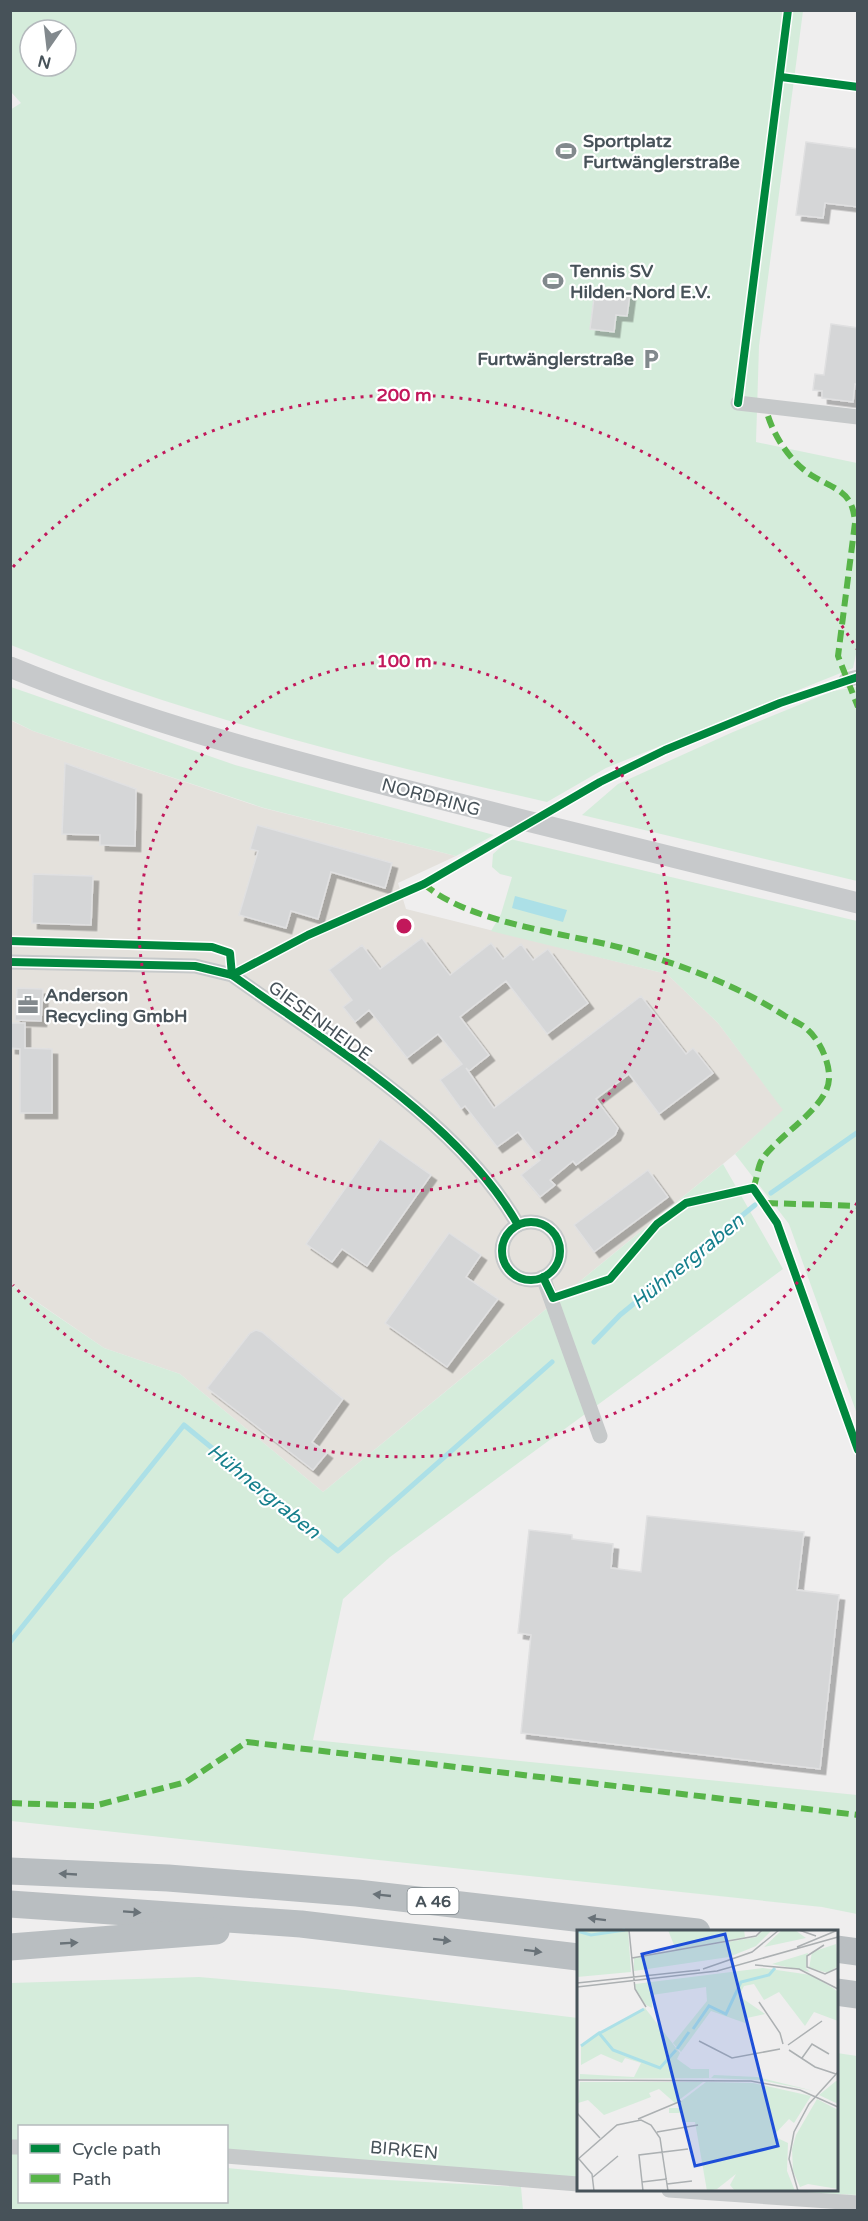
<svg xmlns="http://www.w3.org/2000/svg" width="868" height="2221" font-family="'Varela Round',sans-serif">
	<defs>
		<filter id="shadow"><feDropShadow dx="5.5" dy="5.5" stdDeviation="0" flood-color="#0004"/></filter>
	</defs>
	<rect width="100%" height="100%" fill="#efeeee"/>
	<polygon fill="#e4e1dc" points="10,720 33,731 263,808 456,856 398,883 406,909 667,974 718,1023 784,1110 735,1154 323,1492 180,1374 104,1348 11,1284"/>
	<g fill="#d5ecdb" fill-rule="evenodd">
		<path d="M 11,11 L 803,11 L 759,346 L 756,442 L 857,463 L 858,645 L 853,668 L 606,768 L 547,802 C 366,761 183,715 11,645 L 10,110 L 21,103 L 11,92 ZM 30,30 L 66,30 L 66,66 L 30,66 Z"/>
		<polygon points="11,687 235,765 494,835 456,856 264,808 33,731 11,720"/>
		<polygon points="857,687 857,881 582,815 618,784 733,732 833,691"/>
		<polygon points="510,839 857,921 857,1414 789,1224 735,1154 783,1110 718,1023 667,974 491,931 501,914 512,877 500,874 492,867 493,854"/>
		<polygon points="723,1164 783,1269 390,1557 343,1599 313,1740 857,1795 857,1914 822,1907 11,1821 10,1284 104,1348 180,1374 323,1492"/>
		<polygon points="199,1977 336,1989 578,2018 578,2178 227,2151 226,2126 20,2126 19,2142 11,2141 11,1983"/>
		<polygon points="837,2053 857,2056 857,2195 753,2190 836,2190"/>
		<polygon points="10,2153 19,2153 20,2202 226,2202 227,2168 312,2176 521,2187 523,2210 11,2210"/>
	</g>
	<polygon fill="#ace0e7" points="515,896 567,910 563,922 512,908"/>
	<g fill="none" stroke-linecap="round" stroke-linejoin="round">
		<g stroke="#ace0e7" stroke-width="5">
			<polyline points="771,1193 858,1132"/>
			<polyline points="594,1342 620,1315 755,1205"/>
			<polyline points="10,1642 184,1425 338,1551 552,1362"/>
		</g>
	</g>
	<g fill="#d5d6d7" stroke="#e0e0e1" stroke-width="1.5" filter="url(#shadow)">
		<polygon points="806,142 858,149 858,207 825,203 823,218 796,215"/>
		<polygon points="595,290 630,294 627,316 616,315 614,332 590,329"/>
		<polygon points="831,324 858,328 858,385 855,384 853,402 822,398 822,391 813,390 815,374 824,375"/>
		<polygon points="65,763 136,789 135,846 100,845 100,835 62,834"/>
		<polygon points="257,825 392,863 385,888 331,872 318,919 291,911 286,928 239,915 258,851 250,849"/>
		<polygon points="33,874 93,876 91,925 32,923"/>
		<polygon points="422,938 450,975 491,943 503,959 521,944 533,960 548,949 588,1003 547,1034 506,981 460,1017 489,1055 469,1071 466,1068 494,1108 641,996 686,1054 693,1048 713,1073 659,1114 629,1074 596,1099 618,1128 615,1135 576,1165 573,1161 550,1180 555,1185 540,1197 521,1175 540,1160 518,1132 497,1147 465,1106 461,1109 440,1080 462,1064 438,1034 407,1058 369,1010 355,1022 343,1007 352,1000 329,970 362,945 380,969"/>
		<polygon points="17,988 43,989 41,1021 15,1020"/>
		<polygon points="10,1023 25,1023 25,1048 52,1049 52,1113 20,1113 20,1049 10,1048"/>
		<polygon points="380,1139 431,1175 367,1266 342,1249 332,1262 306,1244"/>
		<polygon points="648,1170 668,1197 594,1252 574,1225"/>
		<polygon points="449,1233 481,1255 466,1277 498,1299 447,1367 385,1323"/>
		<polygon points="256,1330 262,1332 343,1399 312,1442 327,1453 313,1470 207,1388 250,1333"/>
		<polygon points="647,1516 804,1532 797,1590 839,1595 820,1769 521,1733 531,1635 518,1633 529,1530 572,1535 572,1539 613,1544 611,1568 641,1572"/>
	</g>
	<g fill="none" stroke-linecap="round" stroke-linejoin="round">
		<g stroke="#c6c9ca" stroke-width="15">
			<polyline points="738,403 858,417"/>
			<polyline points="846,680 858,677"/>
			<path d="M 10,962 L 195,966 L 232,975 C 328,1044 460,1122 518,1225"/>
			<circle cx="531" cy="1251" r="29"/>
			<polyline points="543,1277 600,1436"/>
			<polyline points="10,2147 20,2147"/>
			<polyline points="226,2156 578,2184"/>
			<polyline points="669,2190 858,2203"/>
		</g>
		<path stroke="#c7c9cb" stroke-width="21" d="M 10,667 C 141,721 277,757 413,792 C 561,830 709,867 858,903"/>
		<g stroke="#b9bec1" stroke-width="27">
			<polyline points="10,1871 168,1878 357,1893 697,1932"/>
			<polyline points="10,1904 301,1924 578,1957"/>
			<polyline points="10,1947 216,1931"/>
			<polyline points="836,1949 858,1952"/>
			<polyline points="836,1992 858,1995"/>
		</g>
		<g stroke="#57b448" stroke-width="6" stroke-dasharray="12 6" stroke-linecap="butt">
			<path d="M 768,416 C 775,438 791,462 811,475 C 835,490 853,490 855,523 L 838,656 L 858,707"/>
			<path d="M 424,884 C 468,923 565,933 622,948 C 677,963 737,985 785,1016 C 792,1020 802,1024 808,1030 C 820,1041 830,1063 829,1079 C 828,1107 779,1135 763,1158 C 757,1166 758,1178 753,1188"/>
			<polyline points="766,1203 858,1206"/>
			<polyline points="10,1803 94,1806 186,1782 247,1742 858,1815"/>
		</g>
		<g stroke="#fff" stroke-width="11">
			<g id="cycleway">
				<polyline points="781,77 858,87"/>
				<polyline points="738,403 788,10"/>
				<polyline points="10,941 212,947 230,953 232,975"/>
				<path d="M 10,962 L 195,966 L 232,975 C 328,1044 460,1122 518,1225"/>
				<polyline points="232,975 308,935 424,884 600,782 665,750 780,703 858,677"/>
				<circle cx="531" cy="1251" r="29"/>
				<polyline points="543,1277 553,1298 610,1279 657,1224 686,1203 753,1188 777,1223 858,1450"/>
			</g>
		</g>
		<use href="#cycleway" stroke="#00873e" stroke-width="8"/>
	</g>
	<defs><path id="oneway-solid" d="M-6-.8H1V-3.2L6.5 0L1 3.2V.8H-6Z" transform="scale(1.5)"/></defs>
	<g fill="#697278">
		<use href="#oneway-solid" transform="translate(68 1874) rotate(-177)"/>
		<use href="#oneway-solid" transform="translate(382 1895) rotate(-174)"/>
		<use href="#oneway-solid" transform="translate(132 1912) rotate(4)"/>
		<use href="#oneway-solid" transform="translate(597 1919) rotate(-173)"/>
		<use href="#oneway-solid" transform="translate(442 1940) rotate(7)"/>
		<use href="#oneway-solid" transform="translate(69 1943) rotate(-3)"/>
		<use href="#oneway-solid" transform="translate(533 1951) rotate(7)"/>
	</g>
	<g fill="none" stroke="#c2185b" stroke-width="3" stroke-dasharray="3 6">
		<circle cx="404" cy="926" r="265"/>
		<path d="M857 1203A531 531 0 0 1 13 1285M13 567A531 531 0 0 1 857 649"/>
	</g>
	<defs>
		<g id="stadium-bare" transform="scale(1.62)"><path d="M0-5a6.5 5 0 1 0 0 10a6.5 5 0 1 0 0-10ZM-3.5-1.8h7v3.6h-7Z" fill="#82898d" stroke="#fff" stroke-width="2.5" paint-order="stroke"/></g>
		<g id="parking-bare" transform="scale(1.62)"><path d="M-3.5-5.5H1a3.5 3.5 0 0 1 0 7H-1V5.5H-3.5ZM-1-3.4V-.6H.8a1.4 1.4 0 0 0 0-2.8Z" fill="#82898d" stroke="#fff" stroke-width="2.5" paint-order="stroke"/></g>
		<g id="office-bare" transform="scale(1.62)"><path d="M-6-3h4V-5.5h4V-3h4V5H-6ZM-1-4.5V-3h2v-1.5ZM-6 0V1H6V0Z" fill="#82898d" stroke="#fff" stroke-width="2.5" paint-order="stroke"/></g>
	</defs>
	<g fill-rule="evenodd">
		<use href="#stadium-bare" x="566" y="151"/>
		<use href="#stadium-bare" x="553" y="281"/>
		<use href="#parking-bare" x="651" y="359"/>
		<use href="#office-bare" x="28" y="1005"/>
	</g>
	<g text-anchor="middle" stroke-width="4.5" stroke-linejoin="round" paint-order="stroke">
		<rect fill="#fff" stroke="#7e868b" stroke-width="1.5" x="407.5" y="1888" width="51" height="26" rx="4.5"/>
		<g font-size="16" font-weight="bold" fill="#475259">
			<text x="433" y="1907">A 46</text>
		</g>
		<g font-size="18" font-weight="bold" fill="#475259" stroke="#fff" text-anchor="start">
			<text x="583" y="147">Sportplatz<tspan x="583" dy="21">Furtwänglerstraße</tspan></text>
			<text x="570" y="277">Tennis SV<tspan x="570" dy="21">Hilden-Nord E.V.</tspan></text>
			<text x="634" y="365" text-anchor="end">Furtwänglerstraße</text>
			<text x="45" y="1001">Anderson<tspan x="45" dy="21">Recycling GmbH</tspan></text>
		</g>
		<g font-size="18" fill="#475259" stroke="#fff">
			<text transform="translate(431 797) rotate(15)" y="6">NORDRING</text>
			<text transform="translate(320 1021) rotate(36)" y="6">GIESENHEIDE</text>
			<text transform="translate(404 2150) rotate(5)" y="6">BIRKEN</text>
		</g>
		<g font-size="20" font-style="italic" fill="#17808d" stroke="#fff">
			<text transform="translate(687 1261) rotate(-39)" y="7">Hühnergraben</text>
			<text transform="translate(264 1491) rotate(39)" y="7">Hühnergraben</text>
		</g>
	</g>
	<g transform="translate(577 1930)">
		<rect width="261" height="261" fill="#efeeee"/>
		<path d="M 0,0 L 51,0 L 54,42 L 0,47 ZM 91,0 L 167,0 L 168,7 L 99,20 ZM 184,0 L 195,0 L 179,16 L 152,27 L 57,41 L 57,28 L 180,7 ZM 205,0 L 218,0 L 229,8 L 187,17 ZM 259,14 L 261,36 L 251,43 L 232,38 L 235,22 ZM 231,23 L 229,38 L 233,42 L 195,34 ZM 186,38 L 234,45 L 256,58 L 261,62 L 261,91 L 237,82 L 228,96 L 202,62 L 187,70 L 177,54 L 167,56 L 162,66 L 188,84 L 170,88 L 171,94 L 134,81 L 104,122 L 96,113 L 130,71 L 129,57 L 75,65 L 75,78 L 69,75 L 59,61 L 58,54 ZM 68,78 L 103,123 L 100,129 L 114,139 L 132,139 L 132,148 L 3,149 L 3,144 L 57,147 L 64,133 L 48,128 L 45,133 L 24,124 L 4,135 L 4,115 ZM 137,145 L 180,147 L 237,161 L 183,150 L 134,148 ZM 259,151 L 261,151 L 261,174 L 242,165 ZM 3,152 L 126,152 L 98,173 L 82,159 L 72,163 L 74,167 L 27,185 L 11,170 L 1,173 ZM 129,152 L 176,153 L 234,166 L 217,193 L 212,189 L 196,206 L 211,213 L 210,241 L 218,261 L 158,261 L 153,255 L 159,244 L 140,259 L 130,261 L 118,192 L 105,192 L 104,183 L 92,183 L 92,178 L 104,178 L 103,172 ZM 240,169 L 261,180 L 261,259 L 231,254 L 223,257 L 216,241 L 215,219 L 219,205 Z" fill="#d5ecdb"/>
		<path fill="none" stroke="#ace0e7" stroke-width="3" d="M 0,1 L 14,5 L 48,0M 116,99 L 132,76 L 149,84 L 164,52 L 192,45 L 198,38M 23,103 L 67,79M 4,116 L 22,103 L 36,120 L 83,138 L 99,120M 100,119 L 112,102"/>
		<path fill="none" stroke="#acb0b2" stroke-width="1.5" d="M 52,0 L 58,59 L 69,77M 222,0 L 239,6M 247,15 L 230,26 L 230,37 L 248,44 L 261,38M 220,17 L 261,0M 55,28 L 179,6 L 185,0M 178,35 L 222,39 L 261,59M 126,39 L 175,22 L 202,0M 0,53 L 123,40M 0,57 L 140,41 L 261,7M 182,72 L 203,103 L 206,114M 122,111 L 155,128 L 203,119M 211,115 L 245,91M 212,120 L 238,137 L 259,144M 225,128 L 235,114 L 252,124M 0,150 L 174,151 L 223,160 L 261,177M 0,183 L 23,208M 61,189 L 104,171M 80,202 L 121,195M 2,229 L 15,244 L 17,261M 0,230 L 40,195 L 64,190 L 74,195 L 83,208 L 91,261M 16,247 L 41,226M 65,252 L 90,249M 90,254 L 115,251M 66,261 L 62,225 L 111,219M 221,261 L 212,229 L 217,202 L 232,174 L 261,142"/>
		<path fill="#1d4ed8" fill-opacity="0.15" stroke="#1d4ed8" stroke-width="3" d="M 148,4 L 201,216 L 118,236 L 65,24 Z"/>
		<rect width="261" height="261" fill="none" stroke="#475259" stroke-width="3"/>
	</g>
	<circle cx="404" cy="926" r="9" fill="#c2185b" stroke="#fff" stroke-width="3"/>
	<g font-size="18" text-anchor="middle" font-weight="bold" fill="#c2185b" stroke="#fff" stroke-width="4.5" stroke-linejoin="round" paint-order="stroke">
		<text x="404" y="401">200 m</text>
		<text x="404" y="667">100 m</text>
	</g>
	<rect width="868" height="2221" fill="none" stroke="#475259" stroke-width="24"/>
	<rect x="18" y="2125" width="210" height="78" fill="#ffffff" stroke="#b5babd" stroke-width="1.5"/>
	<rect x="30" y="2144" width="30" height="9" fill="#00873e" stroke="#b5babd" stroke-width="1.5"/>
	<text x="72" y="2155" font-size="18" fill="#475259">Cycle path</text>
	<rect x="30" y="2174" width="30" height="9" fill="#57b448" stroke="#b5babd" stroke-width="1.5"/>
	<text x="72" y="2185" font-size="18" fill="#475259">Path</text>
	<g transform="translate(48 48) rotate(194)"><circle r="28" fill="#ffffff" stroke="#b5babd" stroke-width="1.5"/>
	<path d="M0-4.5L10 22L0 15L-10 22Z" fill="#82898d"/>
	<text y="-9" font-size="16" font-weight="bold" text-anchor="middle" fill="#475259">N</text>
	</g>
</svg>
